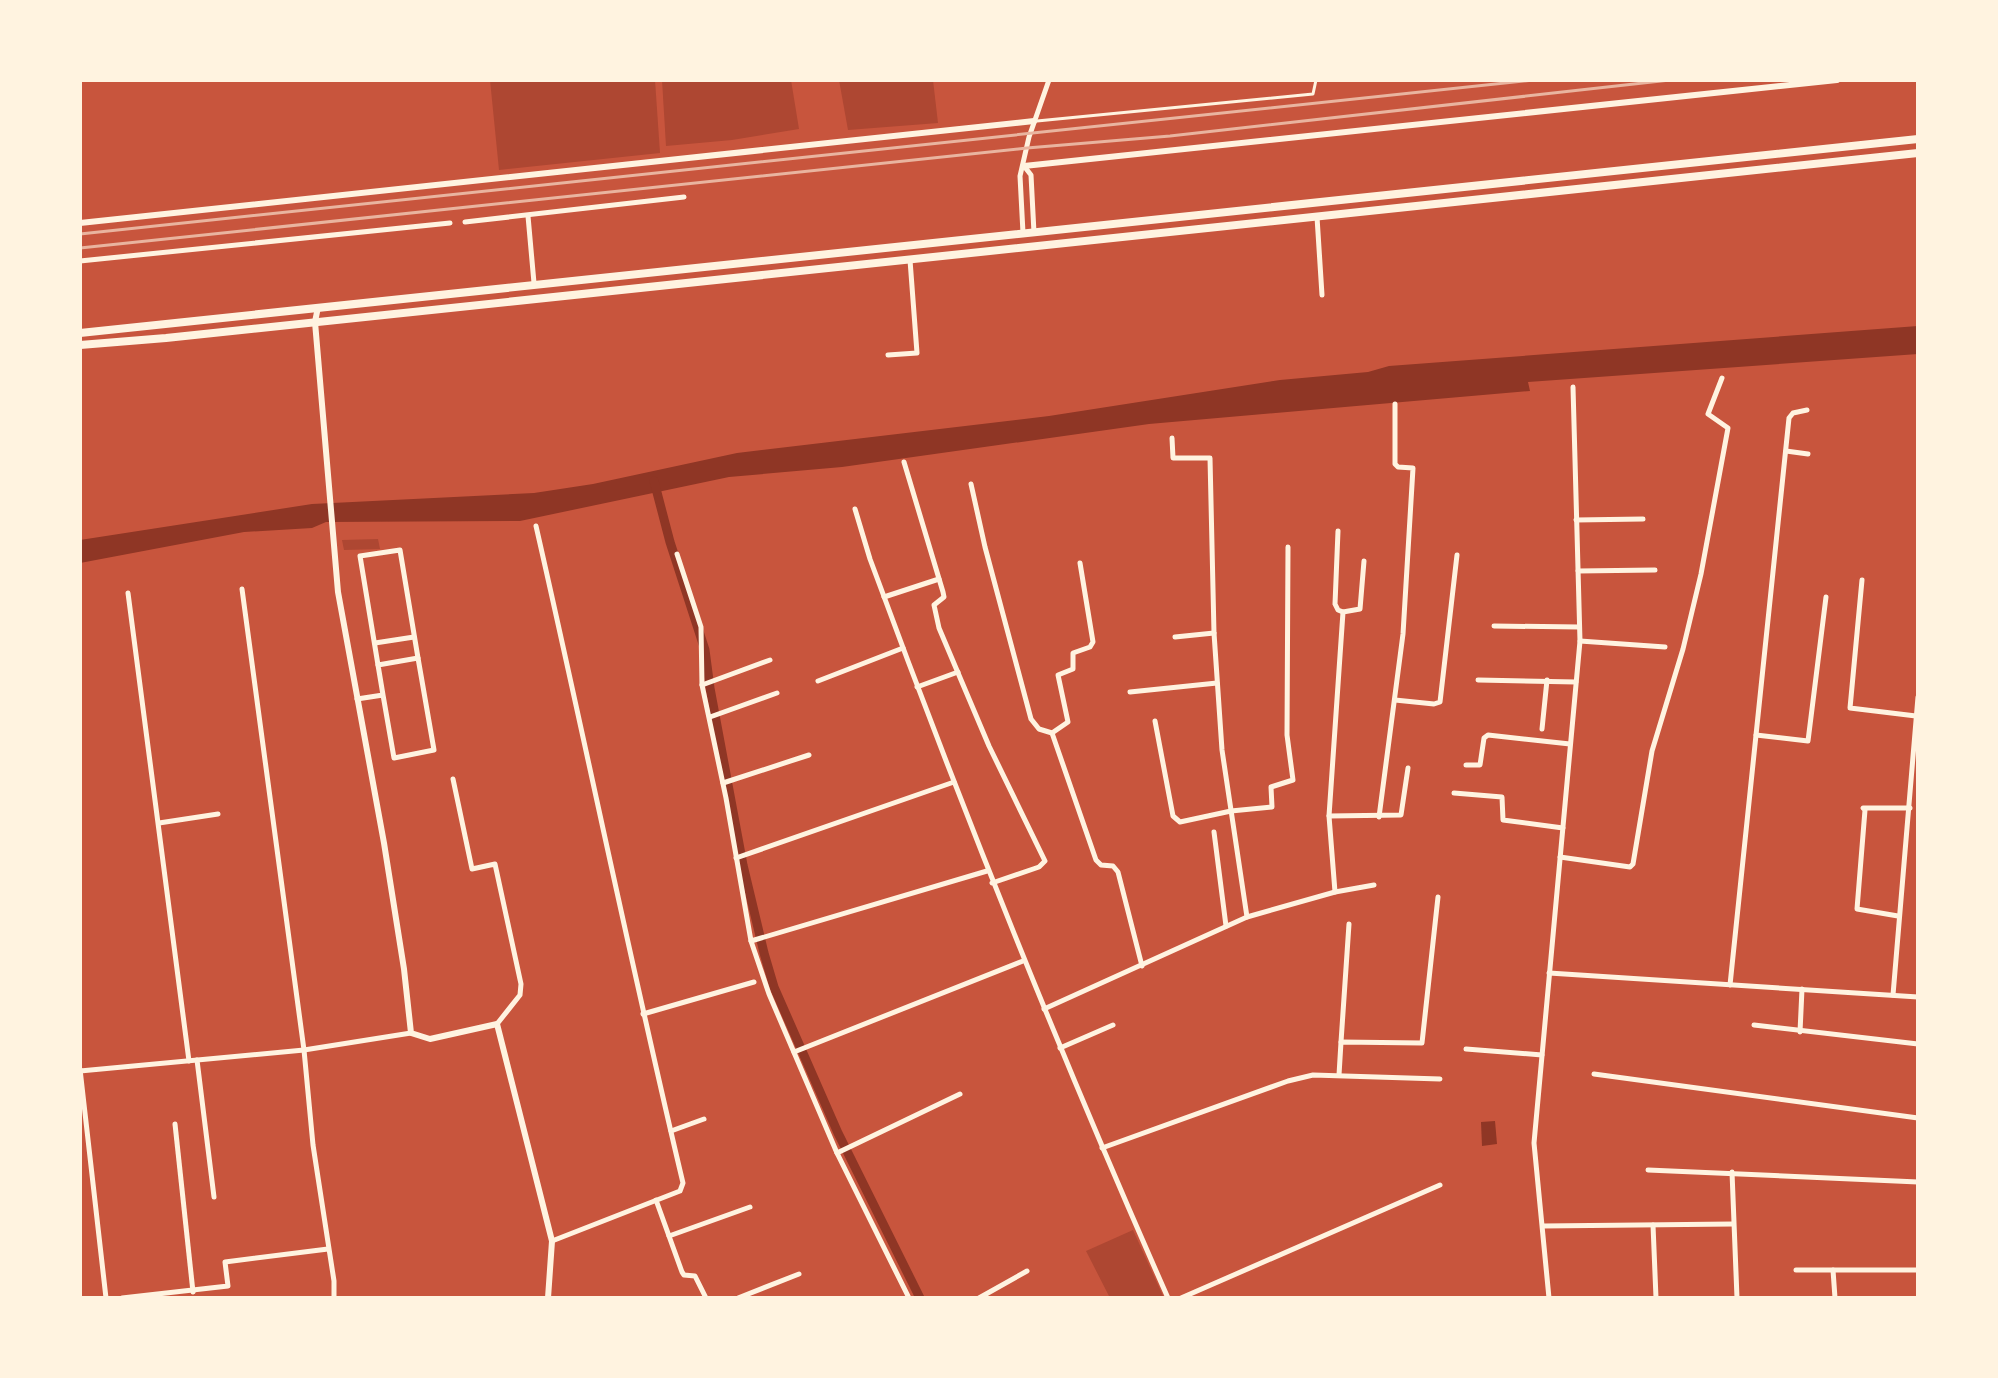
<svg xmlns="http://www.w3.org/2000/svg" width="1998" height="1378" font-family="'PT Sans',sans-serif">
	<rect width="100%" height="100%" fill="#c8553d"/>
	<g fill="#ae4732">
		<polygon points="490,80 655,80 660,153 499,170"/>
		<polygon points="662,80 791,80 799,129 732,140 666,146"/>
		<polygon points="839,80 933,80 938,123 848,130"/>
		<polygon points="378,539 380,549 344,550 342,540"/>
		<polygon points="1133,1230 1164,1298 1119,1298 1118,1296 1110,1298 1086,1251"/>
	</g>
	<g fill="#8f3625">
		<polygon points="1918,326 1918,354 1528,382 1530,391 1149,424 842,467 729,477 520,521 326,522 312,528 244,532 80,563 80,540 312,504 534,493 593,484 737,453 1049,416 1280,380 1368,372 1389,366"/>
		<polygon points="1495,1121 1497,1144 1482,1146 1481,1122"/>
	</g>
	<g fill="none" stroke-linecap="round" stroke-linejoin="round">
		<polyline stroke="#8f3625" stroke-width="9" points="654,481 670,542 705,650 710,688 743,865 764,953 774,987 838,1133 920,1298"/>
		<polyline stroke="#fff3e0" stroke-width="3" points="1037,121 1313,94 1316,80"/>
		<g stroke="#fff3e0" stroke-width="5">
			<polyline points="1024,166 1031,175 1034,233"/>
			<polyline points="528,216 534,283"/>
			<polyline points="1317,217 1322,295"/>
			<polyline points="465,222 684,197"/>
			<polyline points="1023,233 1020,176 1029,137 1049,80"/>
			<polyline points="80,261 450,223"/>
			<polyline points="888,355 917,353 910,260"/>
			<polyline points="1172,438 1173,458 1210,458 1214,633 1222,750 1247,917"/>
			<polyline points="1786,451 1808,454"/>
			<polyline points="904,462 943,592 944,597 934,605 939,628 989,746 1045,861 1039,867 992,883"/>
			<polyline points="971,484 985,547 1031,719 1039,729 1052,733 1096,860 1101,865 1113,866 1118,872 1142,966"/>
			<path d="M 855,509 L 870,559 C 962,809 1060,1054 1168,1298"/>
			<polyline points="1576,520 1643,519"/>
			<path d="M 536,526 C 586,745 631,965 683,1183 L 680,1191 L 552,1241"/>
			<polyline points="1338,531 1335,604 1338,610 1343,612"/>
			<polyline points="677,554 701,627 702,685 726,798 751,941 769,994 837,1153 909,1298"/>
			<polyline points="1578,571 1655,570"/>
			<polyline points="1862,580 1850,708 1916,716"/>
			<polyline points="242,589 304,1050 313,1145 334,1281 334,1298"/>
			<polyline points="128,593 189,1061"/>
			<polyline points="884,597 939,579"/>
			<polyline points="1494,626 1579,627"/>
			<polyline points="1175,637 1214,633"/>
			<polyline points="1580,641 1665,647"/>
			<polyline points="375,643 414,637"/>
			<polyline points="378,665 360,556 400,550 418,658"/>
			<polyline points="1478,680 1576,682"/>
			<polyline points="818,681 903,648"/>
			<polyline points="702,685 770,660"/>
			<polyline points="917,687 958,672"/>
			<polyline points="1130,692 1217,683"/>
			<polyline points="357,699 383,695 378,665 418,658 434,750 394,758 383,695"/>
			<polyline points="1395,700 1434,704 1440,702 1457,555"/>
			<polyline points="710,717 777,693"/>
			<polyline points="1155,721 1173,816 1180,822 1231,811 1272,807 1271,787 1293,780 1287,735 1288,547"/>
			<polyline points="1542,729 1547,680"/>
			<polyline points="1052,733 1068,722 1058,675 1073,669 1073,653 1090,647 1093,642 1080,563"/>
			<polyline points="1756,735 1808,741 1826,597"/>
			<polyline points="1466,765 1480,765 1484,738 1488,735 1570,744"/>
			<polyline points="453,779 472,869 495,864 521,984 520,995 497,1024"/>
			<polyline points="723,783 809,755"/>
			<polyline points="1454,793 1502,797 1503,820 1563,828"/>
			<polyline points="1329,816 1401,815 1408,768"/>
			<polyline points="1379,817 1403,634 1413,468 1398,467 1395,464 1395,404"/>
			<polyline points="159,823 218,814"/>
			<polyline points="1214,832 1226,926"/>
			<polyline points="1560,857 1630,867 1633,864 1652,751 1683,649 1701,574 1728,428 1708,414 1722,378"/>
			<polyline points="736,858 954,782"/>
			<polyline points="1335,892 1329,816 1343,612 1360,609 1364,561"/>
			<polyline points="1898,916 1857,909 1865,810 1863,808 1910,808"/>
			<polyline points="751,941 987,871"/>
			<polyline points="1549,973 1918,997"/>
			<polyline points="1730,985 1789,418 1793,413 1807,410"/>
			<polyline points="1893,995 1918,697"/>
			<polyline points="1044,1009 1247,917 1335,892 1374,885"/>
			<polyline points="643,1014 754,982"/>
			<polyline points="1754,1025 1918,1044"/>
			<polyline points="1800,1032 1802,989"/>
			<polyline points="1341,1042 1349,924"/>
			<polyline points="1060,1048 1113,1025"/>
			<polyline points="1466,1049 1542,1055"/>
			<polyline points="794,1052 1023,961"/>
			<polyline points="197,1060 214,1197"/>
			<polyline points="80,1069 106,1298"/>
			<polyline points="80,1071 304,1050 411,1033"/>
			<polyline points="1594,1074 1918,1118"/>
			<polyline points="1339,1075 1341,1042 1422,1043 1438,897"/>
			<polyline points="175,1124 193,1292"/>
			<polyline points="671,1131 704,1119"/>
			<polyline points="1102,1148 1288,1081 1313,1075 1440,1079"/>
			<polyline points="837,1153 960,1094"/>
			<polyline points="1648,1170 1918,1182"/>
			<polyline points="1732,1172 1737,1298"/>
			<polyline points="656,1200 682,1272 684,1275 695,1276 706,1298"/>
			<polyline points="1653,1225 1656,1298"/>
			<polyline points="1543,1226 1733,1224"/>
			<polyline points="669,1236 750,1207"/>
			<polyline points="1796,1270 1918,1270"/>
			<polyline points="1833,1270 1835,1298"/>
			<polyline points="122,1298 228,1286 225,1262 328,1249"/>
			<polyline points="738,1298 799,1274"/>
			<polyline points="979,1298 1027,1271"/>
			<polyline points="1181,1298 1440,1185"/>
			<polyline points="1549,1298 1534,1143 1580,641 1573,387"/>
		</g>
		<g stroke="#fff3e0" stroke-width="6">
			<polyline points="1024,166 1837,80"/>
			<polyline points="80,223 1034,121"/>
			<polyline points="318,307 315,322 338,592 384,843 404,969 411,1033 430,1039 497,1024 552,1241 548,1298"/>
		</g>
		<g stroke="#fff3e0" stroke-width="8">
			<polyline points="80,333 1918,139"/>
			<polyline points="80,345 166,338 1918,153"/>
		</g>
		<g stroke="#e9b49f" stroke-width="3">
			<polyline points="80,234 1534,80"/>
			<polyline points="80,248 1027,148 1170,136 1670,80"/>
		</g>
	</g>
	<rect width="1998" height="1378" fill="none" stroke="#fff3e0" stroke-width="164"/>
</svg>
